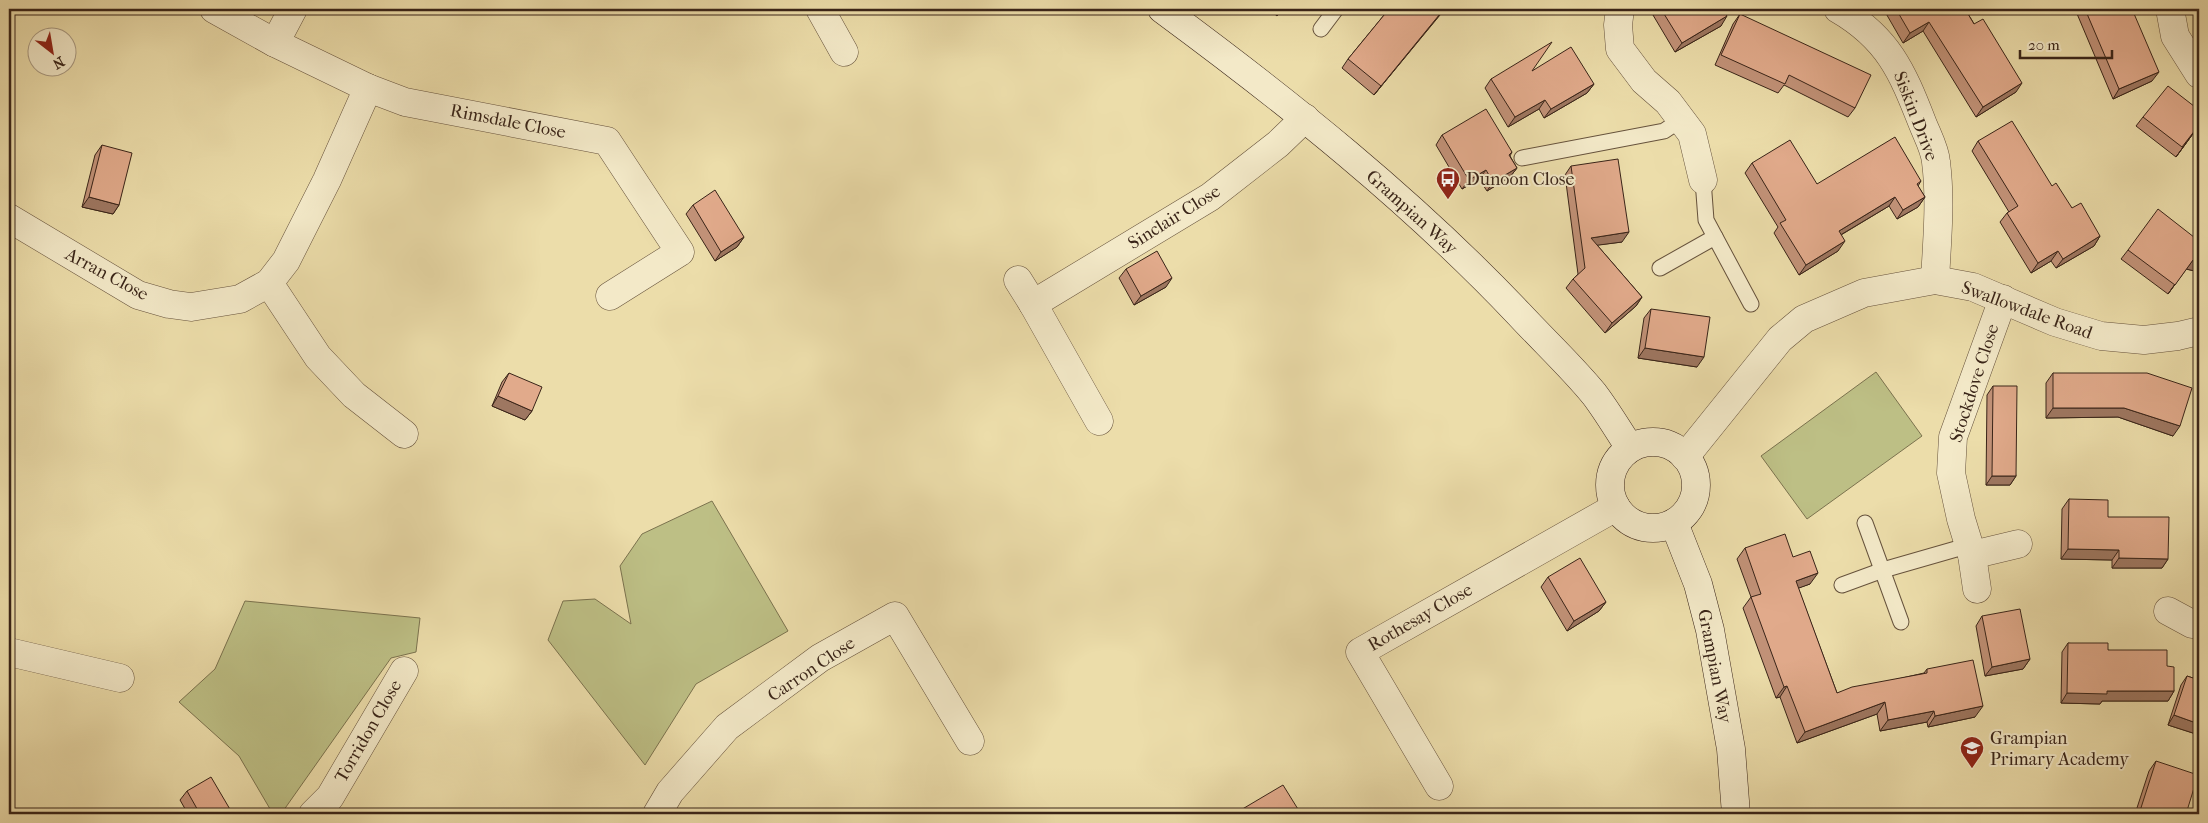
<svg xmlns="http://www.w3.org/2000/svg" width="2208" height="823" font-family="'IM FELL French Canon',serif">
	<rect width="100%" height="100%" fill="#ecddaa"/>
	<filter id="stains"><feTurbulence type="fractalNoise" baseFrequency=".004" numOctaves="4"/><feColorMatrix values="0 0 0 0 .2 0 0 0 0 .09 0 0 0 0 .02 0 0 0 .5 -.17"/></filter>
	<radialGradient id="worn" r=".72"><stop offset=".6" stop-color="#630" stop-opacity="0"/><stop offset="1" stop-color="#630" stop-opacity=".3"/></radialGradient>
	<g fill="#bdbf85" stroke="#7b724e">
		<polygon points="1876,372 1922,436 1807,519 1761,456"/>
		<polygon points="712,501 788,631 696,684 645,765 548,640 563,601 595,599 631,624 620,566 642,534"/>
		<polygon points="245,601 420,618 416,652 391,658 281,814 273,814 239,756 179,702 215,669"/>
	</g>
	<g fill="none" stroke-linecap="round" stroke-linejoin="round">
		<g stroke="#66523c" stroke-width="17">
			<g id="lane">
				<polyline points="1321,29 1336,9"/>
				<polyline points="1522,158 1664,131 1682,119"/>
				<polyline points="1703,180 1706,220 1751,304"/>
				<polyline points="1660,268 1715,237"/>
				<polyline points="1865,523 1901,622"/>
				<polyline points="1842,585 1883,570 1970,545"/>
			</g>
		</g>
		<g stroke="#66523c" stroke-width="29">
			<g id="street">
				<polyline points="214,9 275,43 368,88 405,102 607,141 680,252 610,296"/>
				<polyline points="820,9 844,52"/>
				<polyline points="1620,9 1618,25 1620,49 1644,81 1668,102 1692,134 1703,180"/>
				<path d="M 1838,9 C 1888,38 1902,71 1922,122 C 1927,135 1935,149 1936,162 C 1941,201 1937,241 1935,280"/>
				<polyline points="2170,9 2175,36 2199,74"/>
				<polyline points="275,43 293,9"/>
				<polyline points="9,218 138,295 169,304 191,307 240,299 269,283 286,261 327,180 368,88"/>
				<polyline points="1018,280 1033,304"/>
				<polyline points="269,283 318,357 354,395 404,434"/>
				<polyline points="1099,421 1033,304 1210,197 1278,144 1305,118"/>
				<polyline points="1685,457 1780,339 1804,319 1864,293 1935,280 1973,287 2055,322 2101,336 2144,340 2178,336 2199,331"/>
				<polyline points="1972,555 2018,544"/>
				<polyline points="1977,589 1972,555 1961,519 1951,473 1953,437 2003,299"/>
				<polyline points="2168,611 2192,624 2199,625"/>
				<polyline points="9,652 120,678"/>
				<polyline points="1439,786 1360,652 1616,507"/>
				<polyline points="313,814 330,797 404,671"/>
				<polyline points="657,814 670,792 727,727 820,658 895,616 970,741"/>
			</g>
		</g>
		<g stroke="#392418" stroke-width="29">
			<g id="secondary">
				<path d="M 1162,9 C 1288,102 1411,200 1519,314 C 1544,341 1571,366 1594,394 C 1607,411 1618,430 1630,448"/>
				<circle cx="1653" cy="485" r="43"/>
				<polyline points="1674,523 1698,584 1710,630 1731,749 1736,814"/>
			</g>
		</g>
		<use href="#lane" stroke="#f3e9c8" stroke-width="15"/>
		<use href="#street" stroke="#f3e9c8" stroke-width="28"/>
		<use href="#secondary" stroke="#f3e9c8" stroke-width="28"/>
	</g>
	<g fill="#c29278" stroke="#392418">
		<polygon points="709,9 721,9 712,14"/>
		<polygon points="1269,9 1283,9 1277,16"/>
		<polygon points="1389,9 1445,9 1374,95 1342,68 1348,59"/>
		<polygon points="1650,9 1723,9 1721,26 1675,52 1650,10"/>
		<polygon points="1882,9 1965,9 2016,92 1976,117 1923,31 1903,43 1884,10"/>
		<polygon points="2075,9 2132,9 2152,81 2113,99"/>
		<polygon points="1740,14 1855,108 1848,117 1784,85 1778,93 1715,65 1733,24"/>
		<polygon points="1532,70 1594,84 1587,93 1544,118 1539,109 1508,127 1485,88 1491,79"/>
		<polygon points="2199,110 2199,129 2195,131 2176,157 2136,126 2143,117"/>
		<polygon points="1442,135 1512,152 1510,156 1517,168 1510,177 1487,191 1479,179 1462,189 1436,145"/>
		<polygon points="1978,141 2052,186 2072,208 2100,236 2094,246 2056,268 2051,261 2031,273 2000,222 2007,213 2009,212 1972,151"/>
		<polygon points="102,145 119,205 113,214 82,207 95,155"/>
		<polygon points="1752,163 1817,184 1921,181 1918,186 1925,197 1918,207 1897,219 1889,206 1841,235 1838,251 1799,275 1774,233 1778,227 1745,173"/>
		<polygon points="1571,166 1622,242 1597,245 1642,297 1636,306 1605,333 1566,288 1573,279 1578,274 1565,175"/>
		<polygon points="693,205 744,237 737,247 715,261 686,214"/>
		<polygon points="2199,241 2199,272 2186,269 2168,294 2121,259 2128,250"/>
		<polygon points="1126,269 1166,287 1134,305 1119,278"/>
		<polygon points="1651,309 1697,367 1638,358 1644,318"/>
		<polygon points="509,373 532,411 525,420 492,406 502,382"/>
		<polygon points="2053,373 2173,436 2118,417 2046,418 2046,383"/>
		<polygon points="1993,386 2016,476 2010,485 1986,485 1987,395"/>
		<polygon points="2069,499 2108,517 2168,559 2162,568 2112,568 2112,560 2061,559 2062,509"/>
		<polygon points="1745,548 1793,557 1810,584 1798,588 1837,693 1924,673 1927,669 1975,717 1928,727 1927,722 1880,731 1877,714 1797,743 1780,697 1776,698 1743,608 1751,597 1737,559"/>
		<polygon points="2199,548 2199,566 2194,564"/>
		<polygon points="1548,577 1606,602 1599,611 1567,631 1541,587"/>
		<polygon points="1982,616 2030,659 2023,669 1985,676 1976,626"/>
		<polygon points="2068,643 2108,650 2167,666 2174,691 2168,701 2102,701 2100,704 2061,703 2062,652"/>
		<polygon points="2187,676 2199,680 2199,735 2168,725 2181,685"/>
		<polygon points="2156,761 2186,814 2135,814 2149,771"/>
		<polygon points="187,791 231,811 228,814 188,814 180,800"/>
	</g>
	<g fill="#9e7761" stroke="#392418">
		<polygon points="716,9 721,9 712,14"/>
		<polygon points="1444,9 1445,9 1442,12 1374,95 1381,86"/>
		<polygon points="1727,16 1721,26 1675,52 1682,43"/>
		<polygon points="1929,22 1923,31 1903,43 1910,33"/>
		<polygon points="2159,72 2152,81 2113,99 2119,89"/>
		<polygon points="2022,83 2016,92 1976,117 1983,107"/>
		<polygon points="1594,84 1587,93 1544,118 1551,109"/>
		<polygon points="1545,100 1539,109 1508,127 1515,117"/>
		<polygon points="2199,125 2199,129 2195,131 2176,157"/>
		<polygon points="1517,168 1510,177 1487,191 1493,182"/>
		<polygon points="1486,170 1479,179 1462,189 1469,180"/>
		<polygon points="89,197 119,205 113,214 82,207"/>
		<polygon points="1895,197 1889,206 1832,240 1839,231"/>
		<polygon points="1925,197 1918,207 1897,219 1903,210"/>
		<polygon points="1629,232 1622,242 1584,247 1591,238"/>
		<polygon points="2100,236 2094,246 2056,268 2063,259"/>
		<polygon points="744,237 737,247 715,261 721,252"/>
		<polygon points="1845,241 1838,251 1799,275 1806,265"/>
		<polygon points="2058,251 2051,261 2031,273 2038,263"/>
		<polygon points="2193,260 2199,262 2199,272 2186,269 2168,294"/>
		<polygon points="1172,278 1166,287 1134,305 1141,296"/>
		<polygon points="1642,297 1636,306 1605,333 1612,323"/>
		<polygon points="1645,348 1704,357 1697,367 1638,358"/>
		<polygon points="498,396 532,411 525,420 492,406"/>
		<polygon points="2053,408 2124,408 2180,426 2173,436 2118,417 2046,418"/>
		<polygon points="1992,476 2016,476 2010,485 1986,485"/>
		<polygon points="2068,549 2119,550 2112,560 2061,559"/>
		<polygon points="2199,557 2199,566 2194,564"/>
		<polygon points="2119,558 2168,559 2162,568 2112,568"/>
		<polygon points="1818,573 1810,584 1788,592 1796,581"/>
		<polygon points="1606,602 1599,611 1567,631 1574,621"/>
		<polygon points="2030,659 2023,669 1985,676 1992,667"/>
		<polygon points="1787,686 1780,697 1776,698 1784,687"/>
		<polygon points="2107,691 2174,691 2168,701 2102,701 2100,704 2061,703 2067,693"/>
		<polygon points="1885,702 1877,714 1797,743 1805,732"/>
		<polygon points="1983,706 1975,717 1928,727 1935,716"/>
		<polygon points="1934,711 1927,722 1880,731 1888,720"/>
		<polygon points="2174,715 2199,724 2199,735 2168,725"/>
	</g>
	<g fill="#e1aa8b" stroke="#392418">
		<polygon points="1389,9 1444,9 1381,86 1348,59"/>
		<polygon points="1661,9 1723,9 1727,16 1682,43"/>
		<polygon points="1896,9 1965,9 1974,24 1983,19 2022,83 1983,107 1929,22 1910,33"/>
		<polygon points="2085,9 2132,9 2159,72 2119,89"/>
		<polygon points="1740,14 1871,75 1855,108 1789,75 1785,84 1721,55"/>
		<polygon points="1552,42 1532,71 1571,47 1594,84 1551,109 1545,100 1515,117 1491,79"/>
		<polygon points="2168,86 2199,110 2199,125 2182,147 2143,117"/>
		<polygon points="1486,109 1512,152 1509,155 1517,168 1493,182 1486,170 1469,180 1442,135"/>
		<polygon points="2012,121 2052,186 2056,183 2072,208 2081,203 2100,236 2063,259 2058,251 2038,263 2007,213 2018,206 1978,141"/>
		<polygon points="1895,137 1921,181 1917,184 1925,197 1903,210 1895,197 1839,231 1845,241 1806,265 1780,223 1786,220 1752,163 1790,140 1817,184"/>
		<polygon points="102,145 132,153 119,205 89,197"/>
		<polygon points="1618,159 1629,232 1591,238 1642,297 1612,323 1573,279 1585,268 1571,166"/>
		<polygon points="715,190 744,237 721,252 693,205"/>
		<polygon points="2158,209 2199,241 2199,262 2193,260 2175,285 2128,250"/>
		<polygon points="1157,251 1172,278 1141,296 1126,269"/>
		<polygon points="1651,309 1710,317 1704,357 1645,348"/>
		<polygon points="509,373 542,387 532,411 498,396"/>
		<polygon points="2053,373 2147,373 2192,388 2180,426 2124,408 2053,408"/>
		<polygon points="1993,386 2017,386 2016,476 1992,476"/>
		<polygon points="2069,499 2108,500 2108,517 2169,517 2168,559 2119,558 2119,550 2068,549"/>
		<polygon points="1785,534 1793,557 1810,551 1818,573 1796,581 1837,693 1852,687 1927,673 1927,669 1973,660 1983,706 1935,716 1934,711 1888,720 1885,702 1805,732 1787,686 1784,687 1751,597 1761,594 1745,548"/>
		<polygon points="1580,558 1606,602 1574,621 1548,577"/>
		<polygon points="2020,609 2030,659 1992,667 1982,616"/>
		<polygon points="2068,643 2108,643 2108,650 2167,650 2167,666 2174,667 2174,691 2107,691 2107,694 2067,693"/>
		<polygon points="2187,676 2199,680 2199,724 2174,715"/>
		<polygon points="2156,761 2198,775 2186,814 2139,814"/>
		<polygon points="211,777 231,811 225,814 200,814 187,791"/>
		<polygon points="1283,785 1301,814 1234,814"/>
	</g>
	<defs>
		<g id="bus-pin" transform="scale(1.25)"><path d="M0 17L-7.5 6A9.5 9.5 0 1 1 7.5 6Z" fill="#8f2418" stroke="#f3e9c8"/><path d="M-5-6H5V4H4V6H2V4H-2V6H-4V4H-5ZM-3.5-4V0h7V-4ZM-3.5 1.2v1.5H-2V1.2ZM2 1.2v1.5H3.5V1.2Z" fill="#fff"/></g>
		<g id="school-pin" transform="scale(1.25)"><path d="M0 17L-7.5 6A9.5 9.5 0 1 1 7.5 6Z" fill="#8f2418" stroke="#f3e9c8"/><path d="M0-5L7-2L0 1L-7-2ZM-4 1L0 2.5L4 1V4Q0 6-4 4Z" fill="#fff"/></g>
	</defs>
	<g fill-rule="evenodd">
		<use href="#bus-pin" x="1448" y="179"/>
		<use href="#school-pin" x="1972" y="748"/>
	</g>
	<g text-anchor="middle" stroke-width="4" stroke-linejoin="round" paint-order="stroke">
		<g font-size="18" fill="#392418" stroke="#f3e9c8">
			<text transform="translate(1916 116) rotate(69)" y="6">Siskin Drive</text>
			<text transform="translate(508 121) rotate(11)" y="6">Rimsdale Close</text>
			<text transform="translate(1412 212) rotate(42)" y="6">Grampian Way</text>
			<text transform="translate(1174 217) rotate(-32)" y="6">Sinclair Close</text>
			<text transform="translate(107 274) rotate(28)" y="6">Arran Close</text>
			<text transform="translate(2027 310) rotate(20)" y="6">Swallowdale Road</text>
			<text transform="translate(1974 383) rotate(-72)" y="6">Stockdove Close</text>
			<text transform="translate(1420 617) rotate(-30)" y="6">Rothesay Close</text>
			<text transform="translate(1715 666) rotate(79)" y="6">Grampian Way</text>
			<text transform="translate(811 669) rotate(-34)" y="6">Carron Close</text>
			<text transform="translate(368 731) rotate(-60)" y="6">Torridon Close</text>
		</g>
		<g font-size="18" fill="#392418" stroke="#f3e9c8" text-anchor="start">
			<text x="1466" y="185">Dunoon Close</text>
			<text x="1990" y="744">Grampian<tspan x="1990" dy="21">Primary Academy</tspan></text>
		</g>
	</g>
	<rect width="2208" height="823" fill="none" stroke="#ecddaa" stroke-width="30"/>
	<rect x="10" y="10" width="2188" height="803" fill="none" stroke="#392418" stroke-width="2.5"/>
	<rect x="15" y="15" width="2178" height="793" fill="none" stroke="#392418"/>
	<g transform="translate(52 52) rotate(149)"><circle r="24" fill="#f3e9c8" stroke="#a99a82"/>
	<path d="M0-4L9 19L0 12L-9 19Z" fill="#8f2418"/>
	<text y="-8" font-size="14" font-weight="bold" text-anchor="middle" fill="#392418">N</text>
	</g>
	<path d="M2020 50v8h92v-8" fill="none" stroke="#392418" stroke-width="2.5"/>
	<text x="2028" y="50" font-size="15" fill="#392418" stroke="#f3e9c8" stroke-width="4" paint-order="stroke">20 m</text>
	<rect width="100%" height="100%" filter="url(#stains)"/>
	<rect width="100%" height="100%" fill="url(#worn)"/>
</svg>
